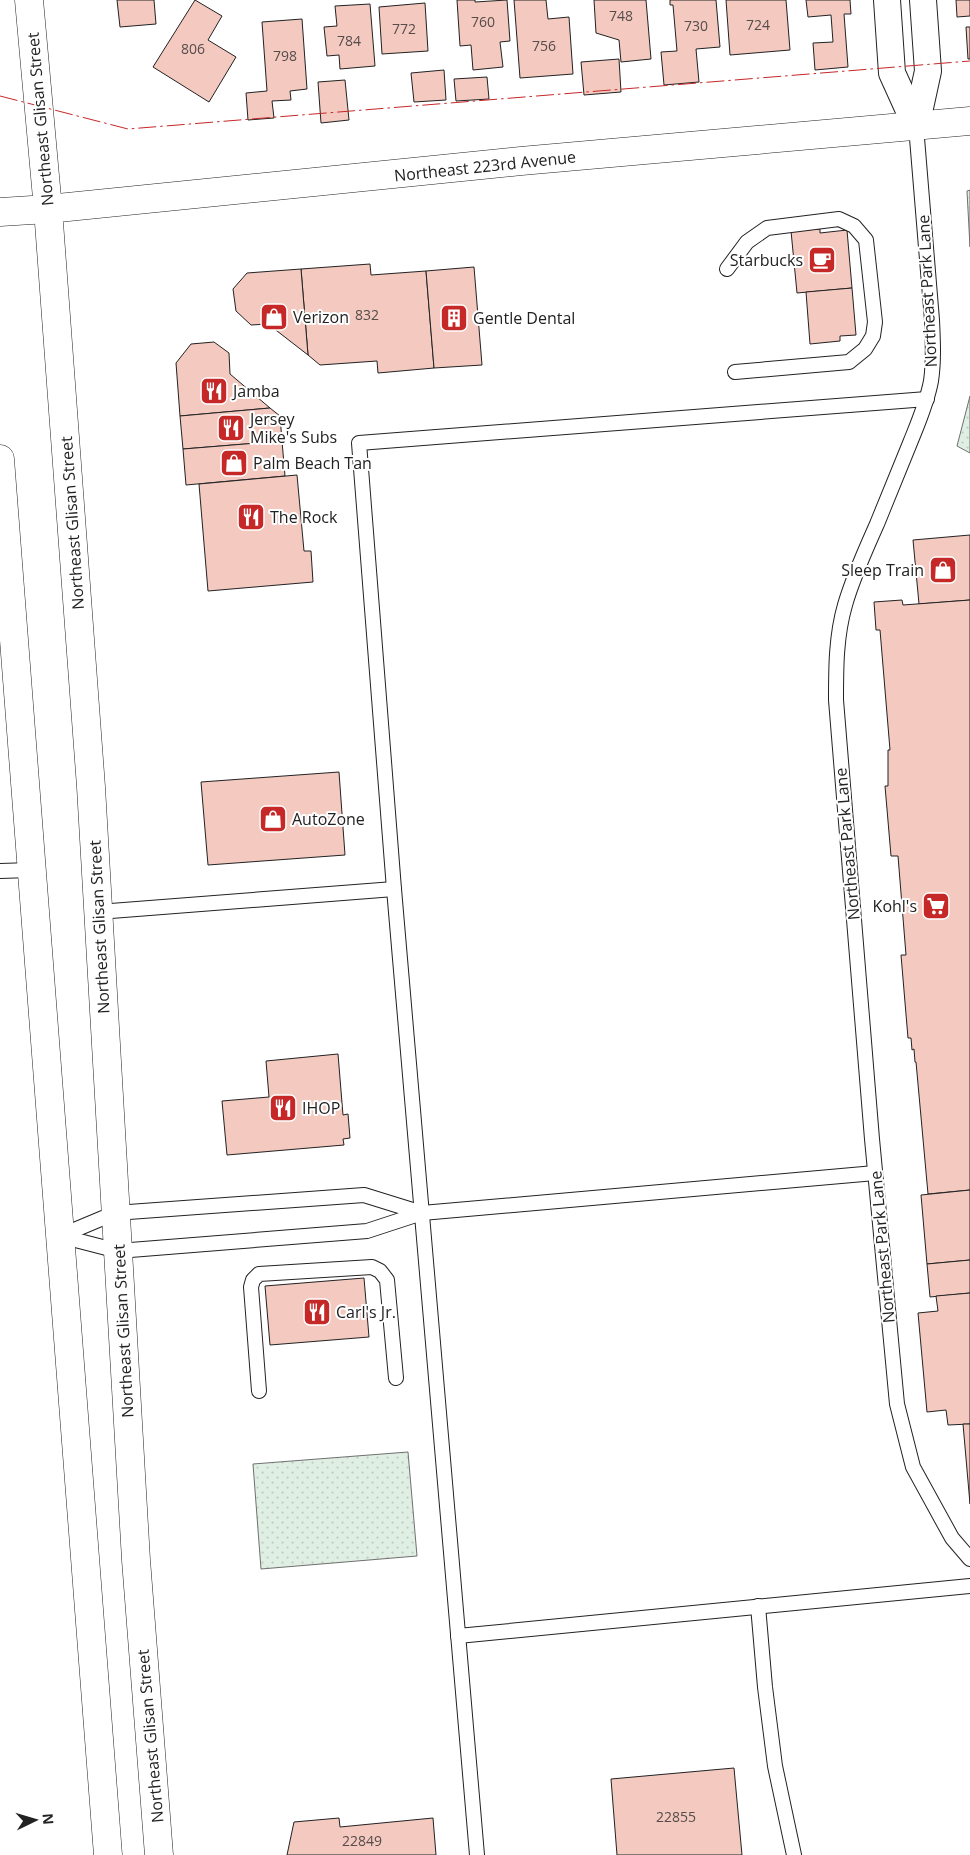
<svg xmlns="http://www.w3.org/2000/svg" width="970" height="1855" font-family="'Open Sans',sans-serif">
	<defs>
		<pattern id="grass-dots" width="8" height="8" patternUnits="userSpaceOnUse" patternTransform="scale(1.25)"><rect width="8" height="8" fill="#e0efe3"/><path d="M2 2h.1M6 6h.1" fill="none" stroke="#c0cdc2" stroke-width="1.8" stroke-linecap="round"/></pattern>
	</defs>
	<rect width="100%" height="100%" fill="#fff"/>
	<g fill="url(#grass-dots)" stroke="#6f6f6f">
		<polygon points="970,190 970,247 967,191"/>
		<polygon points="970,396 970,453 957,446"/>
		<polygon points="408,1452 417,1556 261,1569 253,1464"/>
	</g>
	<g fill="#f3c9c0" stroke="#222">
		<polygon points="117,0 154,0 156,24 120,27"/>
		<polygon points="195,0 222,16 208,40 236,57 209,102 153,67"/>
		<polygon points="457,0 475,0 475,2 507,0 510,41 500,42 503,67 473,70 471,45 460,46"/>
		<polygon points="514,0 546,0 548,19 569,17 573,74 520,78"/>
		<polygon points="594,0 646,0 651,59 621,62 619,40 596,33"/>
		<polygon points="670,0 716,0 720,47 696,49 699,82 664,85 661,52 677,51 673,5 670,5"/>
		<polygon points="726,0 786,0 790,50 730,55"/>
		<polygon points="806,0 850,0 851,14 844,14 848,67 815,70 813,43 833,42 831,15 808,17"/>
		<polygon points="956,0 970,0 970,16 957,17"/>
		<polygon points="425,3 428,51 382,54 379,7"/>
		<polygon points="370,4 375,66 340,69 339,55 327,56 324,27 337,26 335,6"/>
		<polygon points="302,19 307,89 290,91 291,100 272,101 274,118 248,120 246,93 267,91 262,22"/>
		<polygon points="966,27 970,27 970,59 968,59"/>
		<polygon points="619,59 621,92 584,95 581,62"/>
		<polygon points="444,70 446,100 414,102 411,73"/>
		<polygon points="487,77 489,99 456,101 454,79"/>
		<polygon points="345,80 349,120 321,123 318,82"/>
		<polygon points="820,229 820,233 847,230 852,288 797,293 791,231"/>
		<polygon points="370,264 371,275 426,271 434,368 378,373 377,361 320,365 308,355 301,269"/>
		<polygon points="474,267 482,365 434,368 426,271"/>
		<polygon points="301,269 308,355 268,324 251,325 236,311 233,289 247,273"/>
		<polygon points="852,288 856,335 840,336 840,341 810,344 806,292"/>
		<polygon points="214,342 229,353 230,374 270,408 180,416 176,363 191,344"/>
		<polygon points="270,408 280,416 282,441 183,449 180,416"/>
		<polygon points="282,441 285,476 186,485 183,449"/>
		<polygon points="297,475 304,551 311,551 313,582 208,591 199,484"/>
		<polygon points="970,535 970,600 919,604 913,540"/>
		<polygon points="902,600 903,605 970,600 970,1190 928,1194 916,1062 915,1062 914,1049 912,1050 911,1038 908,1038 901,955 906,955 898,856 891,856 885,786 888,786 888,750 890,750 880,630 876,630 874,602"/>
		<polygon points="339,772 345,855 208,865 201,782"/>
		<polygon points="338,1054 343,1115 348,1114 350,1138 343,1139 344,1145 227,1155 222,1101 269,1097 266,1061"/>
		<polygon points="970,1190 970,1260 927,1264 921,1195"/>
		<polygon points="970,1260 970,1293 930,1297 927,1264"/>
		<polygon points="364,1278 369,1337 270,1345 265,1286"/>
		<polygon points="970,1293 970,1424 948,1425 946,1410 927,1412 918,1313 938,1311 936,1296"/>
		<polygon points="963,1424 970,1424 970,1504"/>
		<polygon points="734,1768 742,1855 617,1855 611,1779"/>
		<polygon points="339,1818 340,1827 433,1818 436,1855 287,1855 294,1822"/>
	</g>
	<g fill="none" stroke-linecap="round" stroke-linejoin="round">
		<g stroke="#222" stroke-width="16">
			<g id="lane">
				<path d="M 916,126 L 932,320 C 933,341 934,361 931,381 C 927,403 918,423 910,443 C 899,470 888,497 877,524 C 865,551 853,577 845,605 C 836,636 836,668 836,700 L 872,1139 L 897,1404 L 913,1467 L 952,1538 L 970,1559"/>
				<polyline points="727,269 747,242 767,228 839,219 854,226 866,240 875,322 873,336 865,349 849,362 735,372"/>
				<polyline points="0,871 31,870"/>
				<polyline points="98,912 394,889"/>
				<polyline points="60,1236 118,1251 367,1231 422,1213 875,1173"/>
				<polyline points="60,1236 115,1213 364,1195 422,1213"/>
				<polyline points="259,1391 251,1287 253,1280 259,1274 372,1267 380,1271 387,1280 396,1378"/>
				<polyline points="758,1606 765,1687 775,1766 794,1855"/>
				<polyline points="458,1636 970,1586"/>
				<polyline points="477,1855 394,889 359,443 927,399"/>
			</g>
		</g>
		<g stroke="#222" stroke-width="28">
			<g id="street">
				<polyline points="887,0 892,73 916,126"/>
				<polyline points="916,126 928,71 923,0"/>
			</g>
		</g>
		<g stroke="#222" stroke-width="29">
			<g id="secondary">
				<polyline points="0,459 108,1855"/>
				<polyline points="159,1855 136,1560 91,787 48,209 521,161 970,121"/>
			</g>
		</g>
		<g stroke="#222" stroke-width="29">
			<polyline id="primary" points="0,212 48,209 29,0"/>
		</g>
		<use href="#lane" stroke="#fff" stroke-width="14"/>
		<use href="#street" stroke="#fff" stroke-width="26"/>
		<use href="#secondary" stroke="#fff" stroke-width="28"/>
		<use href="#primary" stroke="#fff" stroke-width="28"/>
		<polyline stroke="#c62828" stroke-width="1" stroke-dasharray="18 4 2.5 4" stroke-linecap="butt" points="0,96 128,129 970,61"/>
	</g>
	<defs>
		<g id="cafe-square" transform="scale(1.4375)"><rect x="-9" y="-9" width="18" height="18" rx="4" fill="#c62828" stroke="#fff"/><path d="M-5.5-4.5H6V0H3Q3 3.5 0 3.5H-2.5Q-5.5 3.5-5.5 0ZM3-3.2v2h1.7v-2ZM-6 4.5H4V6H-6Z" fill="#fff"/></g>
		<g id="shop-square" transform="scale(1.4375)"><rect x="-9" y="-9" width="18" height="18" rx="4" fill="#c62828" stroke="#fff"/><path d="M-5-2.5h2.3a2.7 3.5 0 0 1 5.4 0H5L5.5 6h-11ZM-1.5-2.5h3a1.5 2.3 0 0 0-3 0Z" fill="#fff"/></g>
		<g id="building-square" transform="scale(1.4375)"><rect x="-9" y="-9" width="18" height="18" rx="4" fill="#c62828" stroke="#fff"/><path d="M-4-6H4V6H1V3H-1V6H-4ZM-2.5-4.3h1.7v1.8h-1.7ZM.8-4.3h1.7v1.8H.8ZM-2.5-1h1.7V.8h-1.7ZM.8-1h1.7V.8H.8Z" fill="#fff"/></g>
		<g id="restaurant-square" transform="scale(1.4375)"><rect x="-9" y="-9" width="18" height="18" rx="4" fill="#c62828" stroke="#fff"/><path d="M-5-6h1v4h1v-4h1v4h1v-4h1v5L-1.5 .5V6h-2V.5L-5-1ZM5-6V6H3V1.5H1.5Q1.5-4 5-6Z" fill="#fff"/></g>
		<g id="supermarket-square" transform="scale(1.4375)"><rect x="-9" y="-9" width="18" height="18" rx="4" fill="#c62828" stroke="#fff"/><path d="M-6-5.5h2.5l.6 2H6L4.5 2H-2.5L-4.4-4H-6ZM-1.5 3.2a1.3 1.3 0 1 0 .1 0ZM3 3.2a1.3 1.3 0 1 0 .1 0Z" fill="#fff"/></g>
	</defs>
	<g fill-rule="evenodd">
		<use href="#cafe-square" x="822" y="260"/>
		<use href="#shop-square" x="274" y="317"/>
		<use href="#building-square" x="454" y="318"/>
		<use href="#restaurant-square" x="214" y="391"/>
		<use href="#restaurant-square" x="231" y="428"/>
		<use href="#shop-square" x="234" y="463"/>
		<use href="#restaurant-square" x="251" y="517"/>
		<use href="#shop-square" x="943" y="570"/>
		<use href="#shop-square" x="273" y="819"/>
		<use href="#supermarket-square" x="936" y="906"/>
		<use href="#restaurant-square" x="283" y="1108"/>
		<use href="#restaurant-square" x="317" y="1312"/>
	</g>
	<g text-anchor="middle" stroke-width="4" stroke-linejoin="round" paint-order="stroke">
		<g font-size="14" fill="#564c4a">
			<text x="621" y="21">748</text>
			<text x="483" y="27">760</text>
			<text x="758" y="30">724</text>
			<text x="696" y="31">730</text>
			<text x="404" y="34">772</text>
			<text x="349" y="46">784</text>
			<text x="544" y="51">756</text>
			<text x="193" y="54">806</text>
			<text x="285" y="61">798</text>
			<text x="367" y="320">832</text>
			<text x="676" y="1822">22855</text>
			<text x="362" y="1846">22849</text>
		</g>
		<g font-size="16" fill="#222" stroke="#fff">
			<text transform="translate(40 119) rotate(-95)" y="6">Northeast Glisan Street</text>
			<text transform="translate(485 166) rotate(-6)" y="6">Northeast 223rd Avenue</text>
			<text transform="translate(927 291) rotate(-93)" y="6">Northeast Park Lane</text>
			<text transform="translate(72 523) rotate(-94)" y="6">Northeast Glisan Street</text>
			<text transform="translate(847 844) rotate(-95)" y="6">Northeast Park Lane</text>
			<text transform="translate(99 927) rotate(-93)" y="6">Northeast Glisan Street</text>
			<text transform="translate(882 1247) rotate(-95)" y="6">Northeast Park Lane</text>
			<text transform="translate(123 1331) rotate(-93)" y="6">Northeast Glisan Street</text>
			<text transform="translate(150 1736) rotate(-95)" y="6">Northeast Glisan Street</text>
		</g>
		<g font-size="16" fill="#222" stroke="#fff" text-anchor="start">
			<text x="803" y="266" text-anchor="end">Starbucks</text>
			<text x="293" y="323">Verizon</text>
			<text x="473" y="324">Gentle Dental</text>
			<text x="233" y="397">Jamba</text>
			<text x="250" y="425">Jersey<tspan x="250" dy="18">Mike's Subs</tspan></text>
			<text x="253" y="469">Palm Beach Tan</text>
			<text x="270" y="523">The Rock</text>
			<text x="924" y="576" text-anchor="end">Sleep Train</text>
			<text x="292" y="825">AutoZone</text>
			<text x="917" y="912" text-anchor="end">Kohl's</text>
			<text x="302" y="1114">IHOP</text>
			<text x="336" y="1318">Carl's Jr.</text>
		</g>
	</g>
	<g transform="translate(35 1820) rotate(85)" stroke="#ffffff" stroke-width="4" paint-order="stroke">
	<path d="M0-4L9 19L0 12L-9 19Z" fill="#222222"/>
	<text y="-8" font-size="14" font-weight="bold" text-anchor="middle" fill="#222222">N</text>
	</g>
</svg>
